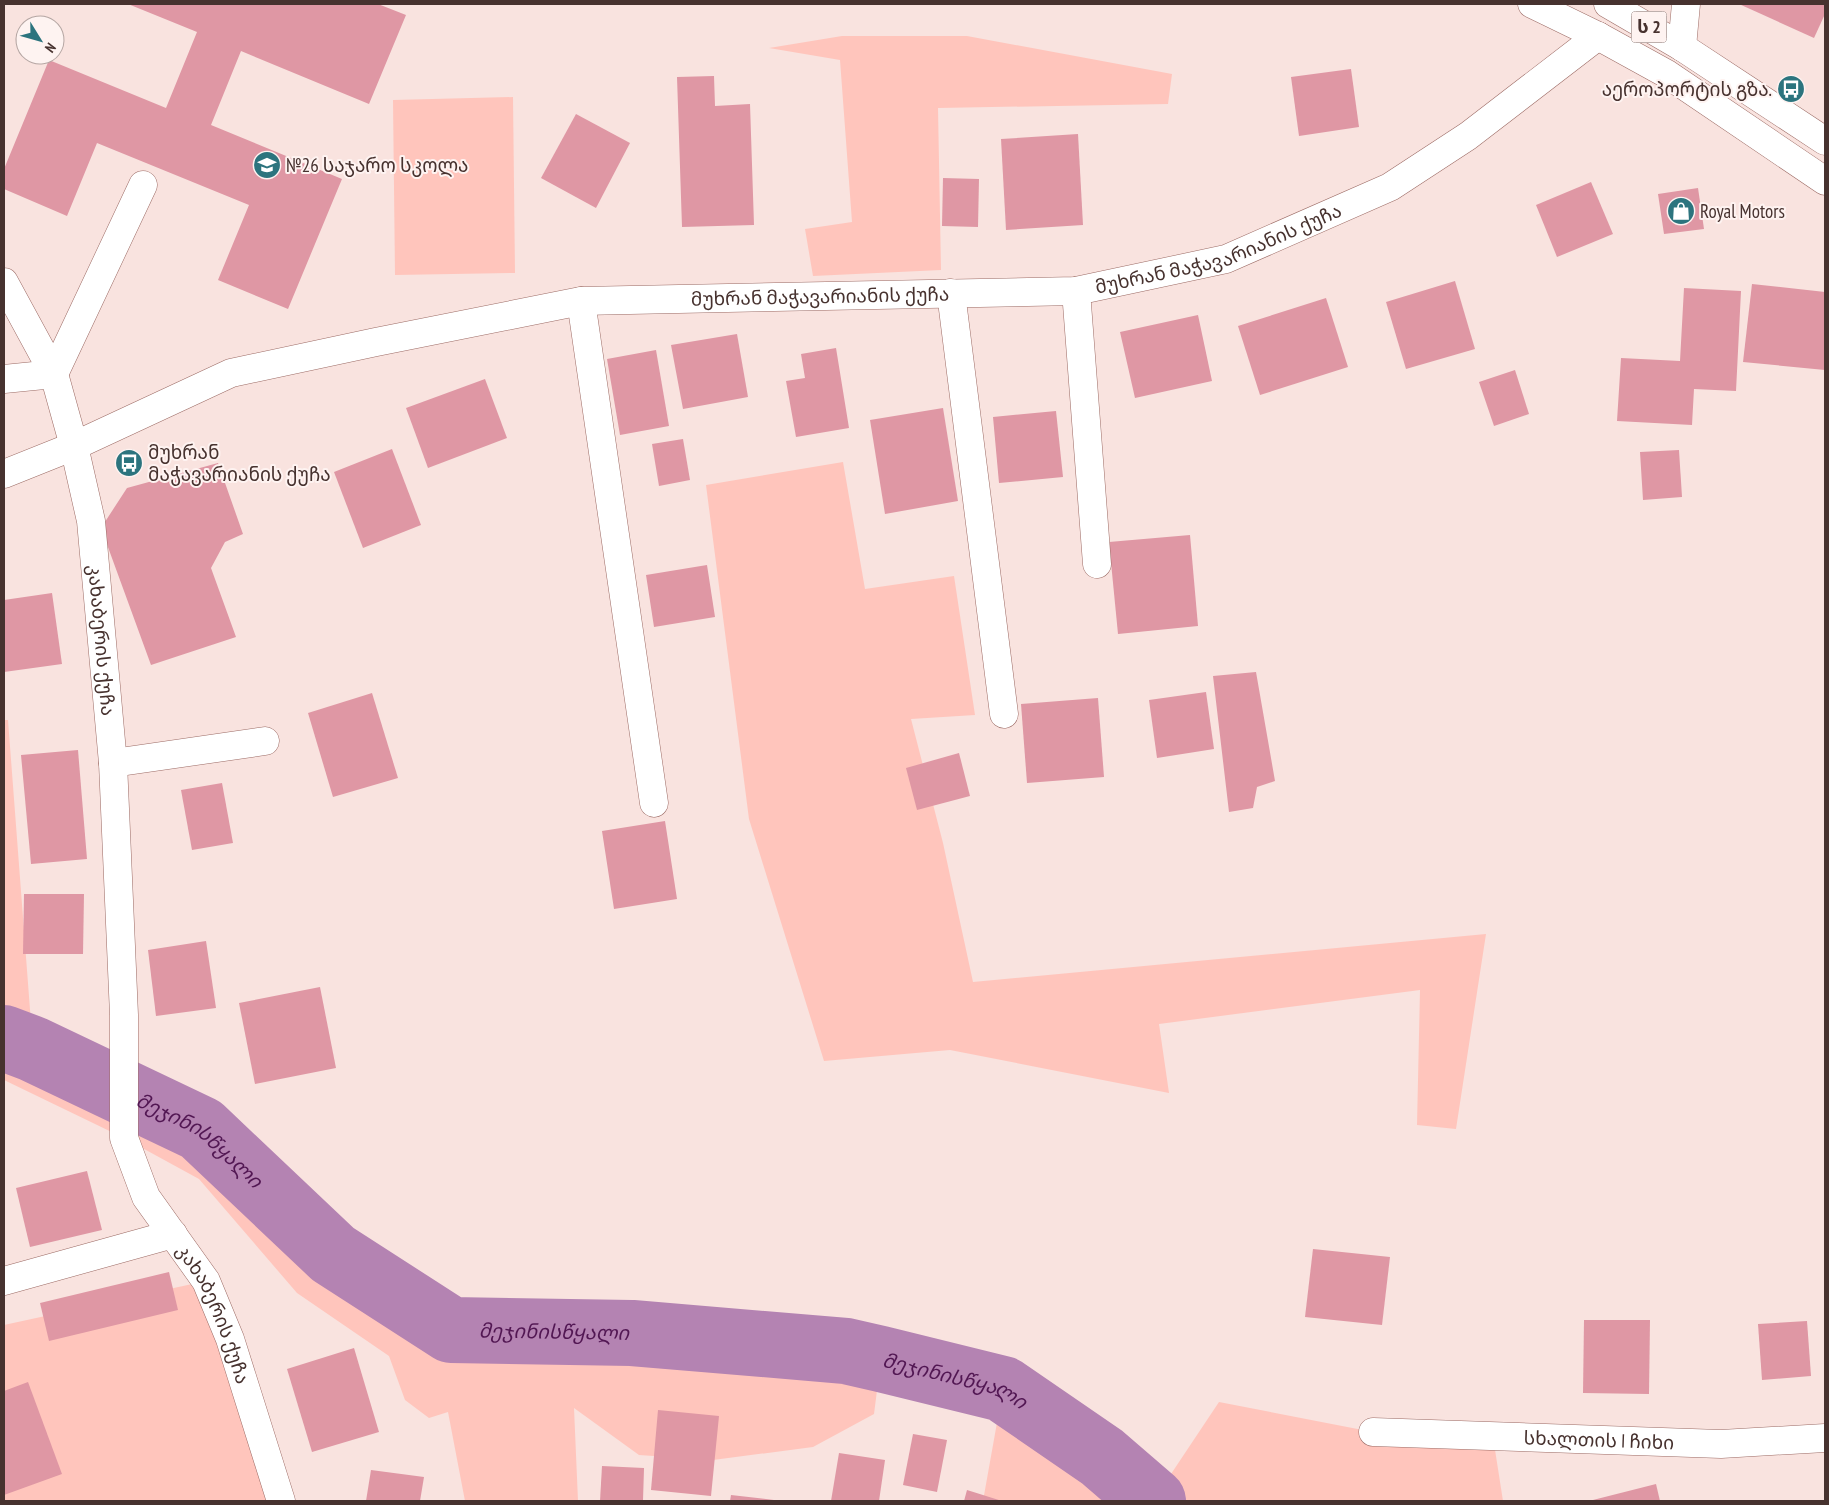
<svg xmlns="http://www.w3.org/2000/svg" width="1829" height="1505" font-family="'PT Sans Narrow','Noto Sans Georgian',sans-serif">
	<rect width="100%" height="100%" fill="#f9e3df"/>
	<g fill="#ffc5bc">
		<polygon points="842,36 967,36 1172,74 1168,104 938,108 941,270 813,276 805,229 852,222 840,60 769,48"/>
		<polygon points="513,97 515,273 395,275 393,100"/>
		<polygon points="843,462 865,589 954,576 975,715 911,719 943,843 973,982 1486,934 1456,1129 1417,1125 1420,990 1159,1024 1169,1093 950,1050 824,1061 749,819 706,485"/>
		<polygon points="4,720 8,720 33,1049 201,1129 333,1254 451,1330 611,1333 846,1351 881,1359 874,1414 813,1447 713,1460 639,1455 574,1408 578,1501 465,1501 448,1412 429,1418 405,1400 389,1356 297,1293 199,1179 124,1138 4,1080"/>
		<polygon points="206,1281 281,1501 4,1501 4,1325"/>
		<polygon points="1003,1389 1102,1457 1153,1501 1219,1402 1373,1432 1493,1437 1503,1501 983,1501"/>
	</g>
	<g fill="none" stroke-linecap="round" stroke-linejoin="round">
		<path stroke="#b483b2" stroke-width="66" id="s1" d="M 4,1038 L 33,1049 L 201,1129 L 333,1254 L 451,1330 L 632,1333 L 846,1351 L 881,1359 L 1003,1389 L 1102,1457 L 1153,1501"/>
	</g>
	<g fill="#df97a4">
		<polygon points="128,4 378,4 406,15 369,104 241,51 211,125 342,179 288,309 218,280 249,205 97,143 67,216 4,189 4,169 49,60 166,108 197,32"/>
		<polygon points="1739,4 1825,4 1825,14 1814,38"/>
		<polygon points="1351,69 1359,127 1299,136 1291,77"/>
		<polygon points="714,76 715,106 750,104 754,225 682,227 677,77"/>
		<polygon points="576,114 630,143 596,208 541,178"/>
		<polygon points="1078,134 1083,225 1006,230 1001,139"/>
		<polygon points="943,178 979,179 978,227 942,226"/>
		<polygon points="1591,182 1613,234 1557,257 1536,205"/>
		<polygon points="1698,188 1704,229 1664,234 1658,194"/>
		<polygon points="1455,281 1475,349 1406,369 1386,302"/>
		<polygon points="1752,284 1825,292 1825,370 1743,362"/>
		<polygon points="1684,288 1741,291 1736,391 1694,389 1692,425 1617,421 1621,358 1680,361"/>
		<polygon points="1326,298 1348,367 1260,395 1238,326"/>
		<polygon points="1198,315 1212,381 1135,398 1120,332"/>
		<polygon points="737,334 748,397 683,409 671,345"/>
		<polygon points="836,348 849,428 796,437 786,381 805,378 801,354"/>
		<polygon points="656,350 669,426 620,435 607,359"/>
		<polygon points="1515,370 1529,414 1494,426 1479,382"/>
		<polygon points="485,379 507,438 428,468 406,408"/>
		<polygon points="943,408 958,501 885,514 870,420"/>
		<polygon points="1056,411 1063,477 999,483 993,417"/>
		<polygon points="683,439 690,480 659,486 652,444"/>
		<polygon points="392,449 421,525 363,548 334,472"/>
		<polygon points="1679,450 1682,497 1643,500 1640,452"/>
		<polygon points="218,463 243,534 225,542 211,568 236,637 151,665 101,528 127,488"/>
		<polygon points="1190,535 1198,626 1118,634 1109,542"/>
		<polygon points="707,565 715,617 654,627 646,575"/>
		<polygon points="52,593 62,664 4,672 4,600"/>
		<polygon points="1256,672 1275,781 1257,787 1253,808 1229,812 1213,676"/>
		<polygon points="1206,692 1214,749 1157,758 1149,700"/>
		<polygon points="372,693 398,778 333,797 308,713"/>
		<polygon points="1098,698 1104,777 1027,783 1021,704"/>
		<polygon points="78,750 87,859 31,864 21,755"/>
		<polygon points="959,753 970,796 917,810 906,768"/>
		<polygon points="222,783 233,843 192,850 181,790"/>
		<polygon points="665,821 677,899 614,909 602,831"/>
		<polygon points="24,894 84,894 83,954 23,954"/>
		<polygon points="206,941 216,1008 156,1016 148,950"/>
		<polygon points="320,987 336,1068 255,1084 239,1003"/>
		<polygon points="87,1171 102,1230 30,1247 16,1188"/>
		<polygon points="1313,1249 1390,1257 1382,1325 1305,1317"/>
		<polygon points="169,1272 178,1310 49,1341 40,1303"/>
		<polygon points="1584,1320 1650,1320 1649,1394 1583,1393"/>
		<polygon points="1807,1321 1811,1376 1762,1380 1758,1324"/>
		<polygon points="354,1348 379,1432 312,1452 287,1369"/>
		<polygon points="28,1382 62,1474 4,1495 4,1391"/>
		<polygon points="658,1410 719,1416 711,1496 651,1490"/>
		<polygon points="913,1434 947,1440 937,1492 903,1485"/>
		<polygon points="839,1453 885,1460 879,1501 831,1501"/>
		<polygon points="602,1466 644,1468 643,1501 600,1501"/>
		<polygon points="371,1470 424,1477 420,1501 366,1501"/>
		<polygon points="1656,1484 1660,1501 1589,1501"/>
		<polygon points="967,1490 1002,1501 964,1501"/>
		<polygon points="731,1495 774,1500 774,1501 730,1501"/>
	</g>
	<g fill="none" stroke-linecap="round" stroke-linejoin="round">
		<g stroke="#9c6b65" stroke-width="29">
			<g id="minor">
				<polyline points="1682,47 1686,4"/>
				<path id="s2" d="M 4,282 L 54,374 L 74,446 L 91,521 L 113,763 L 124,1015 L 124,1138 L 146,1197 L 206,1281 L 230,1339 L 281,1501"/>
				<polyline points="1076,291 1097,564"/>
				<polyline points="951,293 1004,714"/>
				<polyline points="581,301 654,803"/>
				<polyline points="4,379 54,374 143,185"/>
				<path id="s3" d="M 4,474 L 74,446 L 231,373 L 376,342 L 581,301 L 1076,291 L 1226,259 L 1390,187 L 1468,136 L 1598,36"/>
				<polyline points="113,763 265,741"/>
				<polyline points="4,1281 173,1234"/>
				<path id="s4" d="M 1373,1432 L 1721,1444 L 1825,1438"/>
			</g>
		</g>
		<g stroke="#9c6b65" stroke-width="29">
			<g id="highway">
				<polyline points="1532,4 1598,36 1667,74 1825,181"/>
				<polyline points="1608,4 1682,47 1825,141"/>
			</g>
		</g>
		<use href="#minor" stroke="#fff" stroke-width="28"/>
		<use href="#highway" stroke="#fff" stroke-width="28"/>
	</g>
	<defs>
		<g id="bus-disc" transform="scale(1.4375)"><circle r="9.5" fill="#2c747e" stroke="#fef3f1"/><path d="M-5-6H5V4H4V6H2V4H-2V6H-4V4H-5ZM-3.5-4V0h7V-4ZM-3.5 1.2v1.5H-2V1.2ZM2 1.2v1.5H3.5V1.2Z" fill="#fff"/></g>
		<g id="school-disc" transform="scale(1.4375)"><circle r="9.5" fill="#2c747e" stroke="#fef3f1"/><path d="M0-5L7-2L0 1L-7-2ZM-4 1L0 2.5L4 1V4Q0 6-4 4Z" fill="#fff"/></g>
		<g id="shop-disc" transform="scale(1.4375)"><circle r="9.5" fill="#2c747e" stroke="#fef3f1"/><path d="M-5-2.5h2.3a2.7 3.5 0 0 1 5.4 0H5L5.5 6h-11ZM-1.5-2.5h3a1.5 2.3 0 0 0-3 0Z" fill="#fff"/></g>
	</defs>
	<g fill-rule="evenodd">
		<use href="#bus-disc" x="1791" y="89"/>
		<use href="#school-disc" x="267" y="165"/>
		<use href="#shop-disc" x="1681" y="211"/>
		<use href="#bus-disc" x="129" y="463"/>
	</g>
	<g text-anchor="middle" stroke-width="4" stroke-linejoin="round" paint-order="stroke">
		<rect fill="#fef3f1" stroke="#7e6c69" stroke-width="1" x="1631.5" y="11.5" width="35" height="31" rx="4"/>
		<g font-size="18" font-weight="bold" fill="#47322f">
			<text x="1649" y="33">ს 2</text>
		</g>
		<g font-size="19" fill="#47322f" stroke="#fef3f1" text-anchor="start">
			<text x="1772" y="96" text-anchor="end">აეროპორტის გზა.</text>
			<text x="286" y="172">№26 საჯარო სკოლა</text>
			<text x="1700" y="218">Royal Motors</text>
			<text x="148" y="459">მუხრან<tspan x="148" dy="22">მაჭავარიანის ქუჩა</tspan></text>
		</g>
		<g font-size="19" fill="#47322f" stroke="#fef3f1">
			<text dy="7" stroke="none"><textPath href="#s3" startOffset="1250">მუხრან მაჭავარიანის ქუჩა</textPath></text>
			<text dy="7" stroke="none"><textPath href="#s3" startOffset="845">მუხრან მაჭავარიანის ქუჩა</textPath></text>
			<text dy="7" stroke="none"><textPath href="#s2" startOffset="376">კახაბერის ქუჩა</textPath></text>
			<text dy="7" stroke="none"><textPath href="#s2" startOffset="1074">კახაბერის ქუჩა</textPath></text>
			<text dy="7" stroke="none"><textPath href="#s4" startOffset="226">სხალთის I ჩიხი</textPath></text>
		</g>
		<g font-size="20" font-style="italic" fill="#521753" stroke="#fef3f1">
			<text dy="7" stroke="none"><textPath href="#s1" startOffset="222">მეჯინისწყალი</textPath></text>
			<text dy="7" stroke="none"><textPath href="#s1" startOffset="642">მეჯინისწყალი</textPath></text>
			<text dy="7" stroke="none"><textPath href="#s1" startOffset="1048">მეჯინისწყალი</textPath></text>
		</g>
	</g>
	<rect width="1829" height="1505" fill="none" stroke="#47322f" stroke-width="10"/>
	<g transform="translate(40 40) rotate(127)"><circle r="24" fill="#fef3f1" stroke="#b5a6a3"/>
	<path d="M0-4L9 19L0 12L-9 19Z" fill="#2c747e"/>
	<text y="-8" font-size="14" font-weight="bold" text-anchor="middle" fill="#47322f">N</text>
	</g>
</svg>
